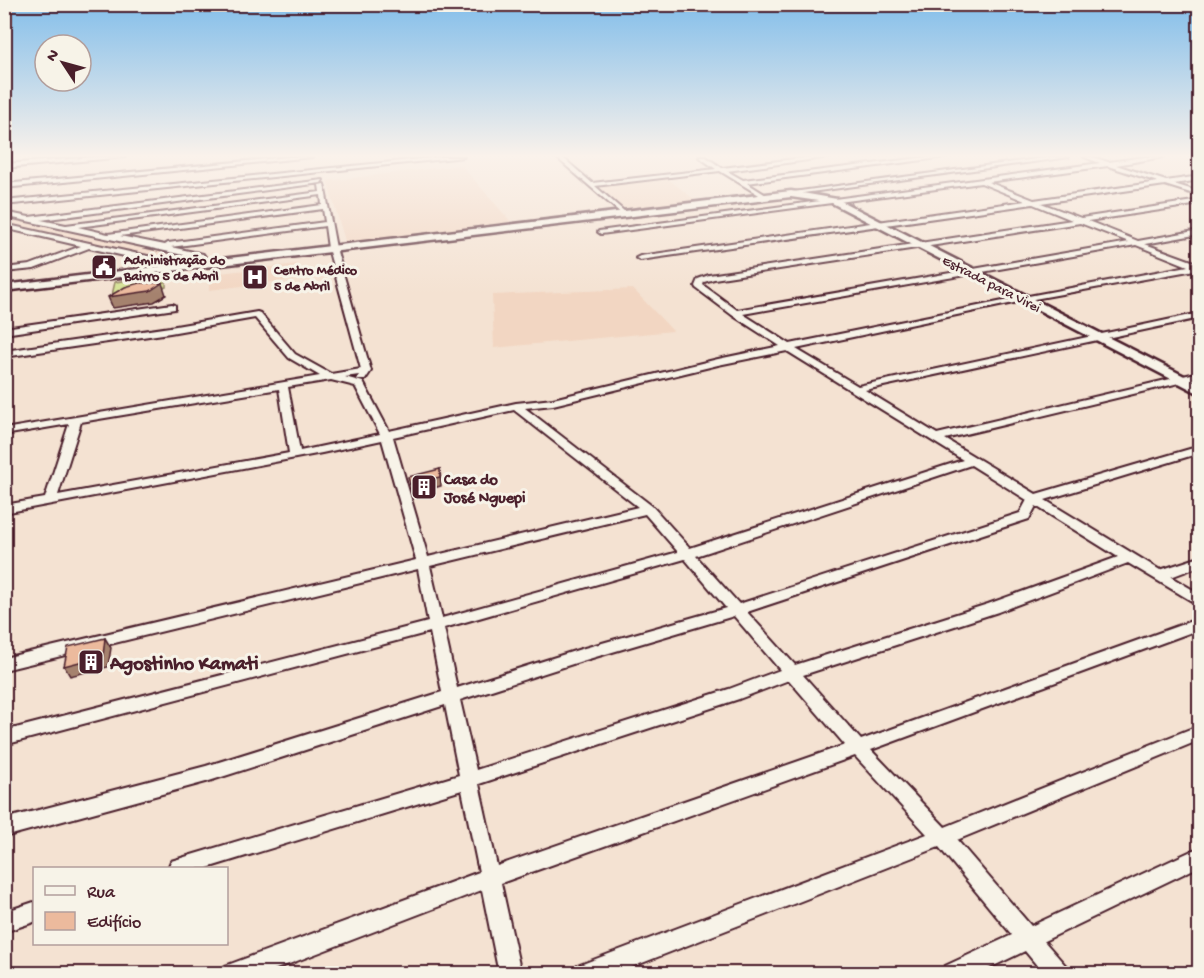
<svg xmlns="http://www.w3.org/2000/svg" width="1204" height="978" font-family="'Gochi Hand',sans-serif">
	<rect width="100%" height="100%" fill="#f4e2d2"/>
	<filter id="ink" filterUnits="userSpaceOnUse"><feTurbulence type="fractalNoise" baseFrequency=".0167" numOctaves="2"/><feDisplacementMap in="SourceGraphic" scale="12" xChannelSelector="R" yChannelSelector="G"/><feConvolveMatrix kernelMatrix="1 2 1 2 8 2 1 2 1" color-interpolation-filters="sRGB"/></filter>
	<g filter="url(#ink)">
		<g fill="#f2d6c2">
			<polygon points="461,165 512,223 346,244 327,181"/>
			<polygon points="667,178 696,201 625,210 598,185"/>
			<polygon points="5,214 200,256 206,264 174,268 149,259 5,226"/>
			<polygon points="297,264 299,279 209,290 211,274"/>
			<polygon points="633,289 673,331 494,348 492,295"/>
		</g>
		<polygon fill="#d5e295" stroke="#908060" stroke-width="1.5" points="166,275 166,287 112,295 115,282"/>
		<g fill="none" stroke-linecap="round" stroke-linejoin="round">
			<g stroke="#4a1f2b" stroke-width="4">
				<g id="street">
					<polygon points="95,157 125,157 4,168 4,164"/>
					<polygon points="288,157 312,157 4,188 4,184"/>
					<polygon points="441,157 464,157 4,205 4,201"/>
					<polygon points="556,157 562,157 592,183 716,169 699,157 706,157 722,168 810,157 830,157 727,171 743,180 927,157 946,157 747,183 766,195 766,197 764,198 720,171 595,186 625,212 625,214 623,215"/>
					<polygon points="1051,157 1069,157 781,196 778,194"/>
					<path d="M 1084,157 L 1093,157 L 1108,162 L 1145,157 L 1163,157 L 1116,165 L 1166,181 L 1200,176 L 1200,180 L 1174,184 L 1200,192 L 1200,196 L 1165,185 L 1041,203 L 1081,218 L 1200,200 L 1200,204 L 1088,221 L 1138,241 L 1200,230 L 1200,234 L 1145,244 L 1200,264 L 1200,269 L 1023,301 L 796,349 L 858,386 L 1200,313 L 1200,318 L 865,390 L 937,434 L 1200,372 L 1200,378 L 945,439 L 1036,494 L 1200,446 L 1200,453 L 1045,500 L 1160,570 L 1200,557 L 1200,566 L 1171,577 L 1200,594 L 1200,606 L 1128,563 L 998,612 L 803,675 L 861,740 L 1200,618 L 1200,629 L 871,750 L 945,827 L 1200,725 L 1200,740 L 957,840 L 1031,926 L 1200,847 L 1200,866 L 1044,941 L 1066,966 L 1069,974 L 1044,974 L 1025,951 L 977,974 L 942,974 L 945,966 L 1012,935 L 939,847 L 614,974 L 574,974 L 577,966 L 585,963 L 927,834 L 855,756 L 501,883 L 521,974 L 499,974 L 482,890 L 263,974 L 222,974 L 225,966 L 233,963 L 479,872 L 462,790 L 207,868 L 168,868 L 171,861 L 178,859 L 459,775 L 445,705 L 206,782 L 4,837 L 4,819 L 206,766 L 442,692 L 430,632 L 4,745 L 4,731 L 428,622 L 418,569 L 4,670 L 4,658 L 416,560 L 382,440 L 322,453 L 4,513 L 4,505 L 45,498 L 69,424 L 4,435 L 4,429 L 320,376 L 289,358 L 255,318 L 170,333 L 4,357 L 4,351 L 170,327 L 257,312 L 260,313 L 295,354 L 331,374 L 361,369 L 328,248 L 325,226 L 171,247 L 203,254 L 210,264 L 206,266 L 197,258 L 4,216 L 4,212 L 29,217 L 323,180 L 321,183 L 41,220 L 66,225 L 320,192 L 319,185 L 324,184 L 336,248 L 371,371 L 365,380 L 359,380 L 357,378 L 359,375 L 345,377 L 363,382 L 389,431 L 516,403 L 553,399 L 718,359 L 780,346 L 732,315 L 696,288 L 695,286 L 698,279 L 709,275 L 1072,220 L 1033,204 L 640,260 L 636,258 L 640,256 L 1025,201 L 981,183 L 601,234 L 598,232 L 599,231 L 1100,163 ZM 1108,166 L 1158,182 L 1034,200 L 988,182 ZM 321,195 L 322,205 L 108,234 L 78,227 ZM 323,209 L 325,222 L 168,243 L 165,245 L 120,236 ZM 1080,223 L 1129,242 L 737,310 L 703,285 L 704,282 L 714,279 ZM 1136,245 L 1188,266 L 1023,297 L 790,344 L 743,314 ZM 787,351 L 963,460 L 690,548 L 652,506 L 525,408 L 553,405 L 718,365 ZM 331,380 L 355,386 L 380,434 L 300,451 L 288,387 ZM 279,389 L 289,453 L 58,495 L 81,422 ZM 514,410 L 638,507 L 428,557 L 393,437 ZM 971,465 L 1027,500 L 1020,513 L 739,604 L 696,556 ZM 1036,506 L 1118,557 L 988,604 L 795,665 L 747,612 L 1029,519 ZM 645,514 L 678,552 L 442,618 L 430,566 ZM 685,559 L 726,608 L 581,649 L 457,688 L 444,628 ZM 734,616 L 780,670 L 729,689 L 476,770 L 460,700 L 582,661 ZM 789,680 L 845,745 L 497,866 L 479,784 L 739,699 Z"/>
					<polygon points="4,224 152,257 178,268 174,270 147,261 89,248 34,269 4,272 4,268 30,265 81,246 4,228"/>
					<polygon points="172,304 175,305 175,309 4,334 4,328"/>
					<polygon points="34,902 34,922 4,932 4,912"/>
				</g>
			</g>
			<g stroke="#4a1f2b" stroke-width="5">
				<polygon id="secondary" points="791,191 837,199 1200,384 1200,394 832,203 791,197 4,291 4,285"/>
			</g>
			<use href="#street" fill="#f7f3e8" fill-rule="evenodd"/>
			<use href="#secondary" fill="#f7f3e8" fill-rule="evenodd"/>
		</g>
		<g fill="#a5826e" stroke="#4a1f2b" stroke-width="1.5">
			<polygon points="162,283 166,295 154,302 113,308 108,297"/>
			<polygon points="440,469 441,486 412,494 410,484"/>
			<polygon points="105,638 111,648 108,667 70,676 64,666"/>
		</g>
		<g fill="#ecba9d" stroke="#4a1f2b" stroke-width="1.5">
			<polygon points="139,283 162,283 150,291 108,297 125,287"/>
			<polygon points="440,469 440,477 410,484 408,477"/>
			<polygon points="105,638 103,656 64,666 68,647"/>
		</g>
	</g>
	<linearGradient id="sky" x2="0" y2="1"><stop stop-color="#83beea"/><stop offset="0.53" stop-color="#faf2eb"/><stop offset="1" stop-color="#faf2eb" stop-opacity="0"/></linearGradient>
	<rect width="1204" height="294" fill="url(#sky)"/>
	<defs>
		<g id="civic-square" transform="scale(1.35)"><rect x="-9" y="-9" width="18" height="18" rx="4" fill="#4a1f2b" stroke="#f7f3e8"/><path d="M-.6-6.5H3V-4.5H.6V-3L4-1V1h2V6H-6V1h2V-1L-.6-3ZM-1.2 2.5V6h2.4V2.5Z" fill="#fff"/></g>
		<g id="hospital-square" transform="scale(1.35)"><rect x="-9" y="-9" width="18" height="18" rx="4" fill="#4a1f2b" stroke="#f7f3e8"/><path d="M-5-5h3v3.5h4V-5h3V5h-3V1.5h-4V5h-3Z" fill="#fff"/></g>
		<g id="building-square" transform="scale(1.35)"><rect x="-9" y="-9" width="18" height="18" rx="4" fill="#4a1f2b" stroke="#f7f3e8"/><path d="M-4-6H4V6H1V3H-1V6H-4ZM-2.5-4.3h1.7v1.8h-1.7ZM.8-4.3h1.7v1.8H.8ZM-2.5-1h1.7V.8h-1.7ZM.8-1h1.7V.8H.8Z" fill="#fff"/></g>
	</defs>
	<g fill-rule="evenodd">
		<use href="#civic-square" x="104" y="267"/>
		<use href="#hospital-square" x="255" y="277"/>
		<use href="#building-square" x="424" y="487"/>
		<use href="#building-square" x="91" y="662"/>
	</g>
	<g text-anchor="middle" stroke-width="6" stroke-linejoin="round" paint-order="stroke">
		<g font-size="14" font-weight="bold" fill="#4a1f2b" stroke="#f7f3e8" text-anchor="start">
			<text x="124" y="264">Administração do<tspan x="124" dy="16">Bairro 5 de Abril</tspan></text>
			<text x="274" y="274">Centro Médico<tspan x="274" dy="16">5 de Abril</tspan></text>
		</g>
		<g font-size="14" fill="#4a1f2b" stroke="#f7f3e8">
			<text transform="translate(992 283) rotate(27)" y="5">Estrada para Virei</text>
		</g>
		<g font-size="16" font-weight="bold" fill="#4a1f2b" stroke="#f7f3e8" text-anchor="start">
			<text x="444" y="484">Casa do<tspan x="444" dy="18">José Nguepi</tspan></text>
		</g>
		<g font-size="20" font-weight="bold" fill="#4a1f2b" stroke="#f7f3e8" text-anchor="start">
			<text x="110" y="669">Agostinho Kamati</text>
		</g>
	</g>
	<rect width="1204" height="978" fill="none" stroke="#f7f3e8" stroke-width="24"/>
	<rect x="12" y="12" width="1180" height="954" fill="none" stroke="#4a1f2b" stroke-width="2" filter="url(#ink)"/>
	<rect x="33" y="867" width="195" height="78" fill="#f7f3e8" stroke="#b29e9c" stroke-width="1.5"/>
	<rect x="45" y="886" width="30" height="9" fill="#f7f3e8" stroke="#b29e9c" stroke-width="1.5"/>
	<text x="87" y="897" font-size="18" fill="#4a1f2b">Rua</text>
	<rect x="45" y="912" width="30" height="18" fill="#ecba9d" stroke="#b29e9c" stroke-width="1.5"/>
	<text x="87" y="927" font-size="18" fill="#4a1f2b">Edifício</text>
	<g transform="translate(63 63) rotate(306)"><circle r="28" fill="#f7f3e8" stroke="#b29e9c" stroke-width="1.5"/>
	<path d="M0-4.5L10 22L0 15L-10 22Z" fill="#4a1f2b"/>
	<text y="-9" font-size="16" font-weight="bold" text-anchor="middle" fill="#4a1f2b">N</text>
	</g>
</svg>
